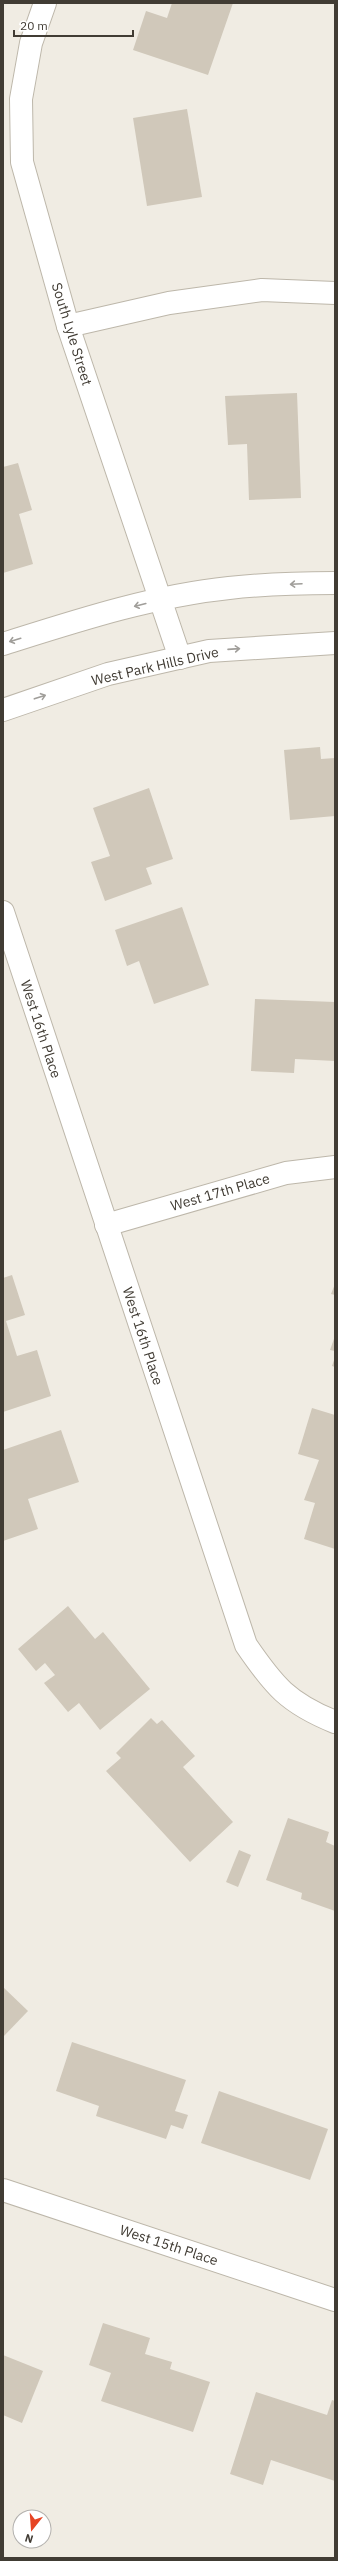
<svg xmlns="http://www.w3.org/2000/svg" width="338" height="2561" font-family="'IBM Plex Sans',sans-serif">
	<rect width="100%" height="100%" fill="#f0ece3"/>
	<g fill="#d0c8ba">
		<polygon points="172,3 233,3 208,75 133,50 146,11 167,18"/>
		<polygon points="187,109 202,197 147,206 133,118"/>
		<polygon points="297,393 301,498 249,500 247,444 228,445 225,396"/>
		<polygon points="18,463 32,510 19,514 33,564 3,573 3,467"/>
		<polygon points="320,747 321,759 335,758 335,816 290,820 284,750"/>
		<polygon points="149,788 173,859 146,868 152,884 105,901 91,862 110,856 93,808"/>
		<polygon points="182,907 209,985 154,1004 139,961 127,966 115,930"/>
		<polygon points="255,999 335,1002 335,1061 295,1059 294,1073 251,1071"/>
		<polygon points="12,1275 25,1315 6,1321 17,1356 37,1350 51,1396 3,1412 3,1278"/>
		<polygon points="335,1284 335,1295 331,1294"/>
		<polygon points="335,1336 335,1351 330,1350"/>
		<polygon points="335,1357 335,1367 332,1366"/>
		<polygon points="312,1408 335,1415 335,1549 304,1539 315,1503 304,1500 319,1460 298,1454"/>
		<polygon points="61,1430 79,1482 28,1499 38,1529 3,1541 3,1450"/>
		<polygon points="68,1606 95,1639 103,1632 150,1689 100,1730 79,1703 68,1712 44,1683 55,1675 45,1663 36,1671 18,1649"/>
		<polygon points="151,1718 157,1724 162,1720 195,1756 183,1767 233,1822 190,1862 106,1771 121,1758 116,1753"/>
		<polygon points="288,1818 329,1832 326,1842 335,1846 335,1911 301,1899 302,1893 266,1880"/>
		<polygon points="239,1850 251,1855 238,1887 226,1882"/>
		<polygon points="3,1987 28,2011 3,2037"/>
		<polygon points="72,2042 186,2080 175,2111 188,2115 183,2129 171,2125 166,2139 96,2116 99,2106 56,2091"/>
		<polygon points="219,2091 328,2129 310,2180 201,2143"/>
		<polygon points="103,2323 150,2338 145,2354 172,2362 170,2369 210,2382 193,2432 101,2401 111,2373 89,2365"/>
		<polygon points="3,2355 43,2371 22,2423 3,2415"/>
		<polygon points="256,2392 327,2415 332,2400 335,2401 335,2481 271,2460 263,2485 230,2474"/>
	</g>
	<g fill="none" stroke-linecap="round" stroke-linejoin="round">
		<g stroke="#bdb7aa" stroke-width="24">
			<g id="street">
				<polyline points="45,3 31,43 21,99 22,162 68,326 180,658"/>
				<polyline points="68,326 169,303 262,290 335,293"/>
				<path d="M 3,644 C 76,621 152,596 229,588 C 264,584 300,583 335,583"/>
				<polyline points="3,710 108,674 209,651 335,643"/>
				<path d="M 3,912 L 246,1645 C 274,1686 288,1703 335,1722"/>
				<polyline points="106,1225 286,1173 335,1167"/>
				<polyline points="3,2190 335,2300"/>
			</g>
		</g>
		<use href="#street" stroke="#fff" stroke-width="22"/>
	</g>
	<defs><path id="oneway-shaft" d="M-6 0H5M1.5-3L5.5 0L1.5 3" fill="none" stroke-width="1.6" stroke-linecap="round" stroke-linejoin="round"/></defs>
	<g stroke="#a09e9a">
		<use href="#oneway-shaft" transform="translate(296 584) rotate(177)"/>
		<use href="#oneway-shaft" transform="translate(140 605) rotate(166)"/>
		<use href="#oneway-shaft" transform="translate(15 640) rotate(163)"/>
		<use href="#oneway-shaft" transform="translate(234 649) rotate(-4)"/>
		<use href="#oneway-shaft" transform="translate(40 697) rotate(-18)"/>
	</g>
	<g text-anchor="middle" stroke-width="3.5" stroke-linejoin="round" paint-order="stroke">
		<g font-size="14" fill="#413c34" stroke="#fff">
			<text transform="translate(72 334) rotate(73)" y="5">South Lyle Street</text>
			<text transform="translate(155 666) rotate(-13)" y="5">West Park Hills Drive</text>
			<text transform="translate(41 1029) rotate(72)" y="5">West 16th Place</text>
			<text transform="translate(220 1192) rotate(-16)" y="5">West 17th Place</text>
			<text transform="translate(143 1336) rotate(72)" y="5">West 16th Place</text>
			<text transform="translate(169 2245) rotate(18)" y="5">West 15th Place</text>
		</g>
	</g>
	<rect width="338" height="2561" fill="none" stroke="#413c34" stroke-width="8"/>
	<g transform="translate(32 2529) rotate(197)"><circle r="19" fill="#ffffff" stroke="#b3b1ae"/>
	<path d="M0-3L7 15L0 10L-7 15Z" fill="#e64524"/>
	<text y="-6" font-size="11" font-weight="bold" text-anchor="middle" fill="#413c34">N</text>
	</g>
	<path d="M14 30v6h119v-6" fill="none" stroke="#413c34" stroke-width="2"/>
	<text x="20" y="30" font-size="12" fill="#413c34" stroke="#ffffff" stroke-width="3" paint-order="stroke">20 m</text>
</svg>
